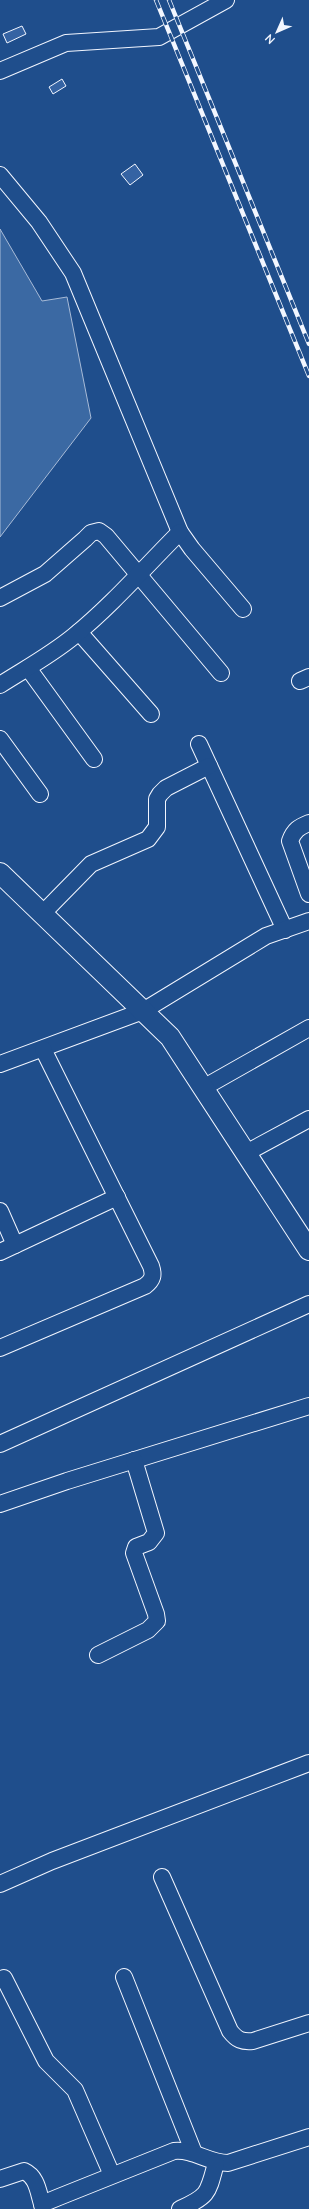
<svg xmlns="http://www.w3.org/2000/svg" width="309" height="2209" font-family="Lato,sans-serif">
	<rect width="100%" height="100%" fill="#1f4e8c"/>
	<polygon fill="#3b69a3" stroke="#a8bbd7" points="0,229 42,301 67,297 91,418 0,537"/>
	<g fill="#3563a3" stroke="#f2f6ff">
		<polygon points="22,26 26,34 7,43 3,34"/>
		<polygon points="62,79 66,86 53,94 49,87"/>
		<polygon points="135,164 143,175 130,185 121,174"/>
	</g>
	<g fill="none" stroke-linecap="round" stroke-linejoin="round">
		<g stroke="#f2f6ff" stroke-width="18">
			<g id="minor">
				<polyline points="0,71 66,43 159,37 226,0"/>
				<polyline points="0,175 39,222 73,273 180,532 192,549 243,609"/>
				<polyline points="0,598 45,574 85,539 91,533 99,531 106,536 221,673"/>
				<polyline points="79,632 151,714"/>
				<polyline points="28,668 94,759"/>
				<polyline points="300,681 309,677"/>
				<path d="M 0,685 C 25,669 51,655 74,636 C 112,605 145,567 180,532"/>
				<polyline points="0,739 40,794"/>
				<polyline points="199,744 285,930"/>
				<path d="M 309,823 C 299,827 294,830 290,841 L 309,894"/>
				<polyline points="42,914 91,864 148,839 157,827 157,799 160,794 166,788 209,766"/>
				<polyline points="0,1064 143,1011 266,936 309,921"/>
				<polyline points="203,1088 309,1028"/>
				<polyline points="246,1153 309,1119"/>
				<polyline points="0,1211 15,1245"/>
				<polyline points="0,1252 117,1197"/>
				<path d="M 0,1348 L 145,1286 C 153,1280 154,1275 151,1266 L 43,1049"/>
				<polyline points="0,1444 309,1304"/>
				<polyline points="0,1504 67,1481 309,1406"/>
				<polyline points="98,1655 148,1630 157,1621 156,1614 134,1553 136,1547 149,1542 156,1533 134,1460"/>
				<path d="M 162,1877 L 230,2031 C 237,2040 242,2042 253,2041 L 309,2023"/>
				<polyline points="0,1884 52,1861 309,1763"/>
				<polyline points="124,1977 194,2153"/>
				<polyline points="4,1978 46,2061 75,2090 112,2175"/>
				<path d="M 0,2179 L 24,2171 C 37,2177 38,2191 42,2204"/>
				<path d="M 43,2209 L 42,2204 L 59,2197 L 174,2151 C 194,2149 208,2163 228,2163 L 309,2137"/>
				<path d="M 180,2209 C 209,2196 208,2193 216,2163"/>
			</g>
		</g>
		<g stroke="#f2f6ff" stroke-width="22">
			<polyline id="tertiary" points="0,873 170,1037 309,1250"/>
		</g>
		<use href="#minor" stroke="#1f4e8c" stroke-width="16"/>
		<use href="#tertiary" stroke="#1f4e8c" stroke-width="20"/>
		<g stroke="#f2f6ff" stroke-width="4.5">
			<g id="rail">
				<polyline points="156,0 309,376"/>
				<polyline points="169,0 309,344"/>
			</g>
		</g>
		<use href="#rail" stroke="#1f4e8c" stroke-width="3" stroke-dasharray="9" stroke-linecap="butt"/>
	</g>
	<g transform="translate(277 32) rotate(225)" stroke="#1f4e8c" stroke-width="3" paint-order="stroke">
	<path d="M0-3L7 15L0 10L-7 15Z" fill="#f2f6ff"/>
	<text y="-6" font-size="11" font-weight="bold" text-anchor="middle" fill="#f2f6ff">N</text>
	</g>
</svg>
